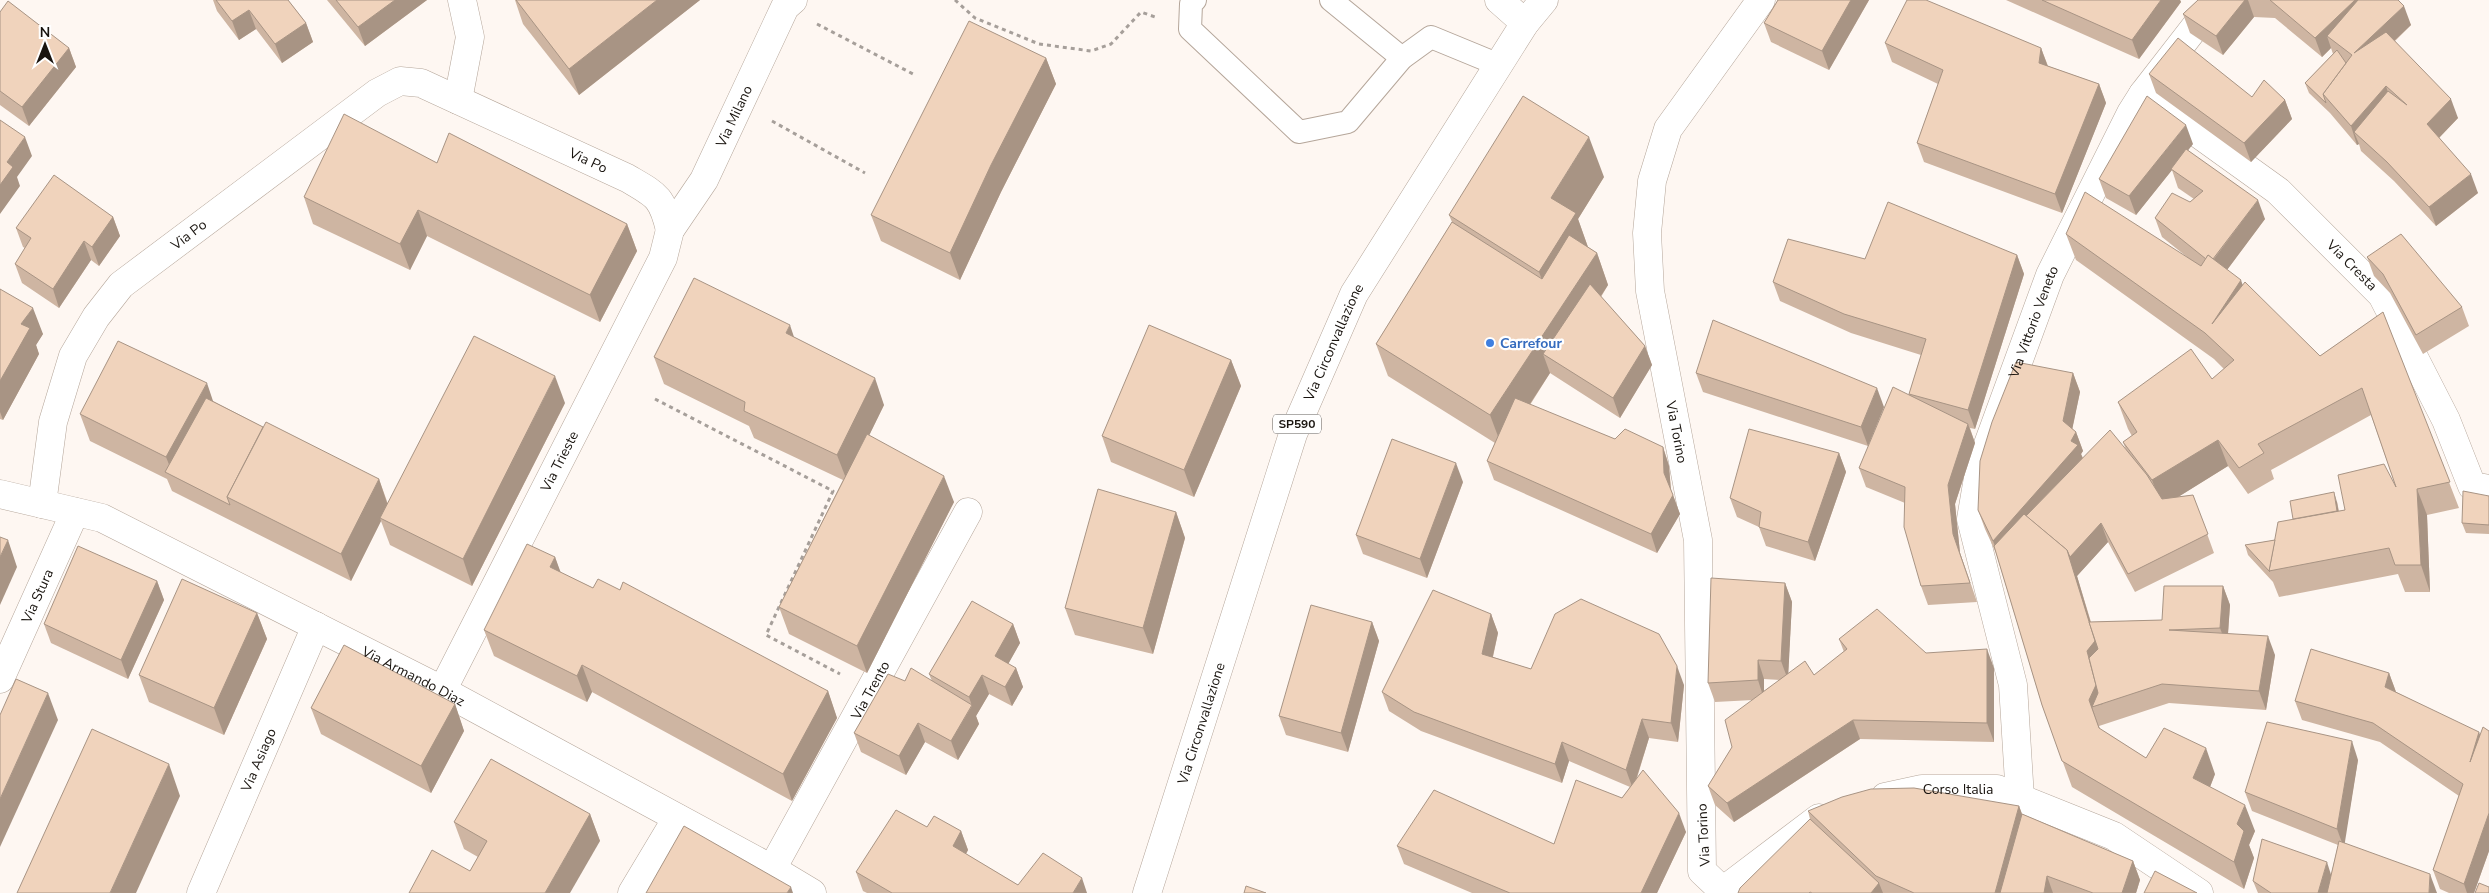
<svg xmlns="http://www.w3.org/2000/svg" width="2489" height="893" font-family="'Nunito Sans',sans-serif">
	<rect width="100%" height="100%" fill="#fef7f2"/>
	<g fill="none" stroke-linecap="round" stroke-linejoin="round">
		<g stroke="#b5a69a" stroke-width="24">
			<g id="lane">
				<polyline points="1195,0 1191,4 1190,29 1299,132 1348,122 1402,58 1431,37 1499,65"/>
				<polyline points="1331,0 1402,58"/>
			</g>
		</g>
		<g stroke="#b5a69a" stroke-width="29">
			<g id="street">
				<polyline points="1499,0 1525,23"/>
				<path id="s1" d="M 2143,94 L 2278,191 L 2382,295 L 2446,420 L 2472,486 L 2489,489"/>
				<polyline points="458,100 470,37 462,0"/>
				<path id="s2" d="M 0,494 L 102,518 L 434,686 L 772,869 L 812,893"/>
				<path id="s3" d="M 42,504 L 53,422 L 73,356 L 96,317 L 121,285 L 377,93 L 400,81 L 421,83 L 627,178 C 656,195 662,196 670,230"/>
				<path id="s4" d="M 0,679 L 75,512"/>
				<path id="s5" d="M 442,691 L 663,258 L 670,230 L 704,180 L 785,7 L 793,0"/>
				<path id="s6" d="M 1885,797 L 1922,789 L 1997,789 L 2114,836 L 2199,893"/>
				<path id="s7" d="M 2020,798 L 2013,685 L 1971,519 L 1980,466 L 2050,275 L 2131,113 L 2143,94 L 2216,0"/>
				<path id="s8" d="M 772,869 L 968,512"/>
				<polyline points="1722,890 1702,871 1698,540 1650,291 1647,233 1652,181 1668,129 1761,0"/>
				<path id="s9" d="M 201,893 L 316,626"/>
				<polyline points="632,893 677,818"/>
				<polyline points="1720,893 1819,818"/>
			</g>
		</g>
		<g stroke="#b5a69a" stroke-width="29">
			<g id="primary">
				<path id="s10" d="M 1147,893 L 1293,434 L 1354,294 L 1525,23 L 1544,0"/>
			</g>
		</g>
		<g stroke="#a69f9a" stroke-width="3" stroke-dasharray="4 4" stroke-linecap="butt">
			<polyline points="955,0 975,18 1039,44 1091,51 1111,44 1141,12 1158,18"/>
			<polyline points="817,24 913,74"/>
			<polyline points="772,121 865,173"/>
			<polyline points="655,399 833,491 766,635 840,674"/>
		</g>
		<use href="#lane" stroke="#fff" stroke-width="22"/>
		<use href="#street" stroke="#fff" stroke-width="28"/>
		<use href="#primary" stroke="#fff" stroke-width="28"/>
	</g>
	<g fill="#ceb5a2" fill-rule="evenodd">
		<polygon points="213,0 288,0 306,23 313,42 282,63 256,29 239,40 217,11"/>
		<polygon points="327,0 427,0 365,46"/>
		<polygon points="515,0 700,0 579,95 523,24"/>
		<polygon points="1778,0 1869,0 1829,70 1771,42 1764,23"/>
		<polygon points="2006,0 2180,0 2181,2 2139,59"/>
		<polygon points="2198,0 2398,0 2411,25 2395,41 2458,118 2439,138 2478,193 2436,226 2394,181 2361,151 2359,144 2357,145 2330,113 2309,93 2305,83 2333,54 2331,48 2322,57 2275,18 2254,17 2223,55 2190,33 2183,14"/>
		<polygon points="0,12 69,48 76,67 29,126 0,105"/>
		<polygon points="1885,43 2041,48 2048,66 2099,84 2106,103 2062,213 1924,162 1917,143 1938,84 1892,62"/>
		<polygon points="1046,58 1056,84 1001,192 960,280 881,241 871,215"/>
		<polygon points="2149,74 2252,97 2285,100 2292,119 2251,162 2156,93"/>
		<polygon points="2193,144 2188,150 2265,219 2227,270 2243,285 2320,356 2383,312 2459,508 2427,515 2430,592 2405,592 2398,574 2279,597 2273,582 2248,555 2245,545 2275,540 2293,519 2337,502 2339,511 2345,510 2396,487 2371,415 2271,470 2274,479 2248,494 2228,466 2178,497 2193,495 2214,553 2135,592 2108,542 2077,576 2091,622 2162,620 2223,586 2230,605 2228,634 2275,655 2266,710 2169,703 2099,726 2100,729 2146,758 2215,774 2210,787 2255,831 2249,845 2254,858 2244,889 2072,787 2042,705 1996,553 1985,529 1978,510 2073,373 2080,392 2072,429 2076,432 2083,451 2081,454 2083,458 2126,450 2123,442 2132,436 2128,429 2118,402 2212,379 2224,369 2214,359 2076,260 2066,234 2187,257 2162,237 2155,218 2190,202 2194,199 2178,188 2172,170 2136,215 2106,198 2099,179"/>
		<polygon points="437,163 627,224 637,251 600,322 427,236 410,270 313,224 304,197"/>
		<polygon points="1604,177 1578,219 1588,247 1597,253 1608,285 1601,297 1645,346 1652,365 1620,418 1550,373 1530,405 1615,439 1663,447 1669,466 1671,490 1680,514 1657,553 1494,480 1487,461 1495,443 1388,376 1376,344 1452,222 1449,215"/>
		<polygon points="113,217 120,236 99,266 91,260 59,308 22,283 15,264 25,248 23,247 16,228"/>
		<polygon points="2017,255 2024,274 1975,429 1970,428 1975,443 1955,504 1960,553 1977,602 1928,605 1921,586 1905,503 1866,487 1859,468 1909,395 1921,355 1851,333 1780,301 1773,282 1865,259"/>
		<polygon points="2367,257 2462,307 2469,326 2423,354 2390,293 2374,276"/>
		<polygon points="0,289 43,334 36,345 39,354 3,420 0,419"/>
		<polygon points="794,337 884,405 869,435 954,502 867,673 789,634 779,607 843,480 754,438 749,426 664,384 654,357"/>
		<polygon points="1231,360 1241,386 1194,497 1111,462 1102,436"/>
		<polygon points="1696,373 1884,407 1868,446 1703,392"/>
		<polygon points="213,401 263,427 379,479 388,504 565,403 472,586 390,545 381,521 351,581 172,491 167,479 90,441 80,414"/>
		<polygon points="1839,453 1846,472 1815,561 1766,546 1759,527 1737,517 1730,498"/>
		<polygon points="1463,482 1427,578 1363,554 1356,535"/>
		<polygon points="2489,496 2489,534 2466,533 2462,523"/>
		<polygon points="1176,512 1185,538 1153,654 1075,635 1065,608"/>
		<polygon points="555,557 560,572 593,588 828,691 837,718 792,801 592,692 587,702 494,656 484,630"/>
		<polygon points="157,581 164,600 128,679 51,643 44,624"/>
		<path d="M 1785,583 L 1792,602 L 1788,673 L 1814,675 L 1844,652 L 1839,639 L 1926,653 L 1994,668 L 1994,742 L 1860,739 L 1734,822 L 1715,805 L 1708,786 L 1732,747 L 1753,700 L 1715,702 L 1708,683 ZM 1764,679 L 1780,680 L 1764,691 Z"/>
		<polygon points="257,613 267,639 224,735 149,702 139,675"/>
		<polygon points="1491,614 1498,633 1493,657 1531,669 1684,685 1678,742 1649,738 1637,778 1686,832 1657,893 1472,893 1404,864 1397,846 1554,844 1622,798 1630,787 1569,761 1562,783 1421,731 1389,711 1382,692"/>
		<polygon points="1372,622 1379,641 1348,752 1286,735 1279,716"/>
		<polygon points="1013,624 1020,643 1008,664 1016,668 1023,687 1012,706 989,694 976,716 979,724 958,760 925,742 906,775 861,752 854,733 905,681 932,681 929,674"/>
		<polygon points="2389,673 2396,692 2480,735 2489,731 2489,851 2474,893 2449,893 2440,889 2433,870 2459,796 2380,742 2302,720 2295,701"/>
		<polygon points="455,704 464,731 431,793 321,734 311,708"/>
		<polygon points="2358,760 2344,843 2437,893 2258,893 2253,881 2331,875 2338,845 2252,811 2245,792"/>
		<polygon points="2019,806 2022,814 2133,861 2140,880 2136,893 1738,893 1810,819 1808,811"/>
		<polygon points="590,814 600,841 470,871 478,857 464,849 454,822"/>
		<polygon points="927,827 961,831 968,850 966,854 1018,885 1087,893 867,893 863,891 856,872"/>
	</g>
	<g fill="#a89484">
		<polygon points="395,0 427,0 365,46 358,27"/>
		<polygon points="657,0 700,0 579,95 569,69"/>
		<polygon points="1851,0 1869,0 1829,70 1822,51"/>
		<polygon points="2161,0 2180,0 2181,2 2139,59 2132,40"/>
		<polygon points="2245,0 2248,0 2254,17 2223,55 2216,36"/>
		<polygon points="2355,0 2375,0 2327,36 2331,48 2322,57 2315,38"/>
		<polygon points="2404,6 2411,25 2361,72 2354,53"/>
		<polygon points="249,10 256,29 239,40 232,21"/>
		<polygon points="306,23 313,42 282,63 275,44"/>
		<polygon points="69,48 76,67 29,126 22,107"/>
		<polygon points="2041,48 2048,67 2039,63"/>
		<polygon points="1046,58 1056,84 1001,192 960,280 950,253 991,165"/>
		<polygon points="2099,84 2106,103 2062,213 2055,194"/>
		<polygon points="2386,86 2392,105 2354,132 2359,144 2357,145 2351,126"/>
		<polygon points="2451,99 2458,118 2434,143 2427,124"/>
		<polygon points="2285,100 2292,119 2251,162 2244,143"/>
		<polygon points="2186,125 2193,144 2173,169 2171,169 2172,170 2136,215 2129,196"/>
		<polygon points="25,137 32,156 17,177 20,186 0,214 0,185 7,162"/>
		<polygon points="1589,137 1604,177 1578,219 1590,253 1554,312 1539,272 1551,198"/>
		<polygon points="2471,174 2478,193 2436,226 2429,207"/>
		<polygon points="2258,200 2265,219 2218,282 2211,263"/>
		<polygon points="418,210 427,236 410,270 400,244"/>
		<polygon points="113,217 120,236 99,266 92,247"/>
		<polygon points="627,224 637,251 600,322 590,295"/>
		<polygon points="84,241 91,260 59,308 53,289"/>
		<polygon points="1597,253 1608,285 1557,363 1543,354 1550,373 1502,447 1490,415"/>
		<polygon points="2017,255 2024,274 1975,429 1968,410"/>
		<polygon points="2241,280 2250,307 2212,324"/>
		<polygon points="33,308 43,334 36,345 39,354 3,420 0,412 0,381 21,324"/>
		<polygon points="790,325 799,352 786,333"/>
		<polygon points="1645,346 1652,365 1620,418 1613,398"/>
		<polygon points="1231,360 1241,386 1194,497 1184,470"/>
		<polygon points="2073,373 2080,392 2070,440 2063,421"/>
		<polygon points="555,376 565,403 472,586 463,559"/>
		<polygon points="875,378 884,405 847,481 837,455"/>
		<polygon points="207,383 216,410 174,477 166,457"/>
		<polygon points="1877,388 1884,407 1868,446 1861,427"/>
		<polygon points="1968,424 1975,443 1955,504 1960,553 1977,602 1953,534 1948,485"/>
		<polygon points="2076,432 2083,451 2081,454 2085,464 2000,560 1993,541 2071,441"/>
		<polygon points="2218,440 2228,466 2162,507 2152,480"/>
		<polygon points="1663,447 1669,466 1671,492 1664,473"/>
		<polygon points="1839,453 1846,472 1815,561 1808,542"/>
		<polygon points="1456,463 1463,482 1427,578 1420,559"/>
		<polygon points="944,476 954,502 867,673 857,646"/>
		<polygon points="379,479 388,506 380,518 381,521 351,581 341,554"/>
		<polygon points="2417,489 2427,515 2430,592 2421,565"/>
		<polygon points="2334,492 2337,502 2342,534 2339,524"/>
		<polygon points="1673,495 1680,514 1657,553 1651,534"/>
		<polygon points="1176,512 1185,538 1153,654 1143,628"/>
		<polygon points="2101,523 2108,542 2077,576 2104,668 2103,704 2092,707 2108,755 2089,700 2087,651 2067,550"/>
		<polygon points="8,540 17,567 0,605 0,557"/>
		<polygon points="555,557 565,584 550,567"/>
		<polygon points="157,581 164,600 128,679 121,660"/>
		<polygon points="1785,583 1792,602 1788,680 1781,661"/>
		<polygon points="2223,586 2230,605 2227,647 2220,628"/>
		<polygon points="257,613 267,639 224,735 214,708"/>
		<polygon points="1491,614 1498,633 1489,673 1482,654"/>
		<polygon points="1372,622 1379,641 1348,752 1341,733"/>
		<polygon points="1013,624 1020,643 1002,675 995,656"/>
		<polygon points="2268,636 2275,655 2266,710 2259,691"/>
		<polygon points="1987,649 1994,668 1994,742 1987,723"/>
		<polygon points="1758,660 1764,679 1764,699 1758,680"/>
		<polygon points="582,665 592,692 587,702 577,676"/>
		<polygon points="1677,666 1684,685 1678,742 1671,723"/>
		<polygon points="1016,668 1023,687 1012,706 1005,687"/>
		<polygon points="2389,673 2396,692 2385,687"/>
		<polygon points="982,675 989,694 976,716 979,724 958,760 951,741 972,706 969,697"/>
		<polygon points="828,691 837,718 792,801 783,774"/>
		<polygon points="48,693 58,720 0,847 0,799"/>
		<polygon points="455,704 464,731 431,793 421,766"/>
		<polygon points="1642,719 1649,738 1633,789 1626,770"/>
		<polygon points="1853,720 1860,739 1734,822 1727,803"/>
		<polygon points="918,723 925,742 906,775 899,756"/>
		<polygon points="2479,732 2486,751 2470,762"/>
		<polygon points="2352,741 2358,760 2344,848 2337,829"/>
		<polygon points="1562,742 1569,761 1562,783 1555,764"/>
		<polygon points="2206,748 2215,774 2203,805 2193,778"/>
		<polygon points="169,764 180,796 136,893 110,893"/>
		<polygon points="2245,805 2255,831 2249,845 2254,858 2244,889 2234,862 2237,824"/>
		<polygon points="2019,806 2029,833 2012,893 1995,893"/>
		<polygon points="1679,813 1686,832 1657,893 1641,893"/>
		<polygon points="2489,813 2489,851 2474,893 2467,893 2464,884"/>
		<polygon points="590,814 600,841 570,893 545,893"/>
		<polygon points="961,831 968,850 960,864 953,846"/>
		<polygon points="2133,861 2140,880 2136,893 2122,893"/>
		<polygon points="2327,862 2333,881 2330,893 2318,893"/>
		<polygon points="2430,874 2437,893 2429,893"/>
		<polygon points="2047,876 2053,893 2044,893"/>
		<polygon points="1082,878 1087,893 1073,893"/>
		<polygon points="1879,883 1883,893 1871,893"/>
		<polygon points="791,887 793,893 787,893"/>
	</g>
	<g fill="#f0d3bc" stroke="#a89484">
		<polygon points="216,0 288,0 306,23 275,44 249,10 232,21"/>
		<polygon points="336,0 395,0 358,27"/>
		<polygon points="516,0 657,0 569,69"/>
		<polygon points="1778,0 1851,0 1822,51 1764,23"/>
		<polygon points="1907,0 1926,0 2041,48 2039,63 2099,84 2055,194 1917,143 1943,70 1885,43"/>
		<polygon points="2042,0 2161,0 2132,40"/>
		<polygon points="2198,0 2245,0 2216,36 2183,14"/>
		<polygon points="2270,0 2355,0 2315,38"/>
		<polygon points="2358,0 2398,0 2404,6 2354,53 2386,32 2451,99 2427,124 2471,174 2429,207 2387,162 2354,132 2388,91 2407,105 2386,86 2351,126 2323,94 2352,55 2327,36"/>
		<polygon points="8,1 69,48 22,107 0,91 0,12"/>
		<polygon points="969,21 1046,58 991,165 950,253 871,215"/>
		<polygon points="2178,38 2252,97 2264,80 2285,100 2244,143 2149,74"/>
		<polygon points="2337,50 2346,63 2323,94 2326,103 2305,83"/>
		<polygon points="1523,96 1589,137 1551,198 1576,213 1539,272 1449,215"/>
		<polygon points="2147,96 2186,125 2129,196 2099,179"/>
		<polygon points="344,114 437,163 449,133 627,224 590,295 418,210 400,244 304,197"/>
		<polygon points="0,120 25,137 7,162 13,167 0,185"/>
		<polygon points="2186,149 2258,200 2213,259 2208,255 2206,259 2155,218 2172,193 2190,202 2203,191 2171,169"/>
		<polygon points="54,175 113,217 92,247 84,241 53,289 15,264 31,238 16,228"/>
		<polygon points="2085,192 2201,266 2208,255 2241,280 2212,324 2245,282 2320,356 2383,312 2450,482 2417,489 2421,565 2395,565 2389,548 2269,571 2278,522 2345,510 2338,475 2384,464 2396,487 2362,388 2258,444 2264,453 2239,468 2218,440 2152,480 2123,442 2137,432 2118,402 2191,349 2212,379 2234,360 2205,333 2066,234"/>
		<polygon points="1888,202 2017,255 1968,410 1909,394 1926,339 1844,314 1773,282 1788,239 1865,259"/>
		<polygon points="1452,222 1542,279 1569,235 1597,253 1490,415 1376,344"/>
		<polygon points="2401,234 2462,307 2416,335 2383,274 2367,257"/>
		<polygon points="694,278 790,325 786,333 875,378 837,455 744,411 745,402 654,357"/>
		<polygon points="1590,284 1645,346 1613,398 1543,354"/>
		<polygon points="0,289 33,308 21,324 30,328 0,381"/>
		<polygon points="1713,320 1877,388 1861,427 1696,373"/>
		<polygon points="1149,325 1231,360 1184,470 1102,436"/>
		<polygon points="474,336 555,376 463,559 380,518"/>
		<polygon points="118,341 207,383 166,457 80,414"/>
		<polygon points="2016,362 2073,373 2063,421 2076,432 2071,441 2078,445 1993,541 1978,510 1980,461 1992,422"/>
		<polygon points="1893,387 1968,424 1948,485 1953,534 1970,583 1921,586 1904,527 1905,487 1859,468"/>
		<polygon points="206,398 263,427 227,497 230,505 165,472"/>
		<polygon points="1515,398 1615,439 1625,429 1663,447 1664,473 1673,495 1651,534 1487,461"/>
		<polygon points="266,422 379,479 341,554 227,497"/>
		<polygon points="1749,429 1839,453 1808,542 1759,527 1761,512 1730,498"/>
		<polygon points="2110,430 2147,475 2162,499 2193,495 2208,534 2128,574 2101,523 2070,557 2067,550 2026,516"/>
		<polygon points="867,434 944,476 857,646 779,607"/>
		<polygon points="1392,439 1456,463 1420,559 1356,535"/>
		<polygon points="1098,489 1176,512 1143,628 1065,608"/>
		<polygon points="2463,491 2489,496 2489,525 2462,523"/>
		<polygon points="2334,492 2337,511 2293,519 2290,501"/>
		<polygon points="2024,514 2067,550 2095,641 2087,651 2096,685 2089,700 2099,728 2146,758 2164,728 2206,748 2193,778 2245,805 2237,824 2244,831 2234,862 2062,761 2042,705 1994,546"/>
		<polygon points="0,537 8,540 0,557"/>
		<polygon points="2275,540 2269,571 2270,572 2245,545"/>
		<polygon points="527,544 555,557 550,567 593,588 598,579 620,590 623,582 828,691 783,774 582,665 577,676 484,630"/>
		<polygon points="78,546 157,581 121,660 44,624"/>
		<polygon points="1711,578 1785,583 1781,661 1758,660 1758,680 1708,683"/>
		<polygon points="182,579 257,613 214,708 139,675"/>
		<polygon points="2164,586 2223,586 2220,628 2169,630 2268,636 2259,691 2162,684 2092,707 2098,693 2089,658 2098,649 2089,622 2162,620"/>
		<polygon points="1433,590 1491,614 1482,654 1531,669 1555,614 1581,599 1659,634 1677,666 1671,723 1642,719 1626,770 1562,742 1555,764 1414,712 1382,692"/>
		<polygon points="972,601 1013,624 995,656 1016,668 1005,687 982,675 969,697 929,674"/>
		<polygon points="1311,605 1372,622 1341,733 1279,716"/>
		<polygon points="1877,609 1926,653 1987,649 1987,723 1853,720 1727,803 1708,786 1732,747 1725,720 1805,661 1814,675 1847,649 1839,639"/>
		<polygon points="344,645 455,704 421,766 311,708"/>
		<polygon points="2311,649 2389,673 2385,687 2479,732 2470,762 2483,727 2489,731 2489,813 2464,884 2433,870 2463,784 2373,723 2295,701"/>
		<polygon points="911,668 972,705 951,741 918,723 899,756 854,733 888,674 905,681"/>
		<polygon points="16,679 48,693 0,799 0,715"/>
		<polygon points="2267,722 2352,741 2337,829 2245,792"/>
		<polygon points="92,729 169,764 110,893 17,893"/>
		<polygon points="491,759 590,814 545,893 409,893 432,850 470,871 487,841 454,822"/>
		<polygon points="1643,770 1679,813 1641,893 1510,893 1397,846 1434,790 1554,844 1576,780 1622,798"/>
		<polygon points="1914,788 2019,806 1995,893 1914,893 1876,876 1808,811 1842,797 1871,789"/>
		<polygon points="896,810 927,827 934,816 961,831 953,846 1018,885 1043,853 1082,878 1073,893 892,893 856,872"/>
		<polygon points="2022,814 2133,861 2122,893 2093,893 2047,876 2044,893 2000,893"/>
		<polygon points="1810,819 1879,883 1871,893 1812,893 1810,892 1809,893 1738,893 1740,888"/>
		<polygon points="684,826 791,887 787,893 646,893"/>
		<polygon points="2262,839 2327,862 2318,893 2271,893 2253,881"/>
		<polygon points="2339,841 2430,874 2429,893 2327,893"/>
		<polygon points="2155,871 2197,893 2144,893"/>
		<polygon points="2479,883 2489,887 2489,893 2475,893"/>
		<polygon points="1246,886 1266,893 1244,893"/>
	</g>
	<circle fill="#3f7fe0" stroke="#fff" stroke-width="2" cx="1490" cy="343" r="5"/>
	<g text-anchor="middle" stroke-width="4.5" stroke-linejoin="round" paint-order="stroke">
		<rect fill="#fff" stroke="#5e5a57" stroke-width="1" x="1273" y="414.5" width="48" height="19" rx="4"/>
		<g font-size="12" font-weight="bold" fill="#19140f">
			<text x="1297" y="428">SP590</text>
		</g>
		<g font-size="14" fill="#19140f" stroke="#fff">
			<text dy="5" stroke="none"><textPath href="#s5" startOffset="646">Via Milano</textPath></text>
			<text dy="5" stroke="none"><textPath href="#s3" startOffset="789">Via Po</textPath></text>
			<text dy="5" stroke="none"><textPath href="#s3" startOffset="322">Via Po</textPath></text>
			<text dy="5" stroke="none"><textPath href="#s1" startOffset="271">Via Cresta</textPath></text>
			<text dy="5" stroke="none"><textPath href="#s7" startOffset="492">Via Vittorio Veneto</textPath></text>
			<text dy="5" stroke="none"><textPath href="#s10" startOffset="582">Via Circonvallazione</textPath></text>
			<text transform="translate(1677 432) rotate(79)" y="5">Via Torino</text>
			<text dy="5" stroke="none"><textPath href="#s5" startOffset="258">Via Trieste</textPath></text>
			<text dy="5" stroke="none"><textPath href="#s4" startOffset="91">Via Stura</textPath></text>
			<text dy="5" stroke="none"><textPath href="#s2" startOffset="454">Via Armando Diaz</textPath></text>
			<text dy="5" stroke="none"><textPath href="#s8" startOffset="204">Via Trento</textPath></text>
			<text dy="5" stroke="none"><textPath href="#s10" startOffset="178">Via Circonvallazione</textPath></text>
			<text dy="5" stroke="none"><textPath href="#s9" startOffset="145">Via Asiago</textPath></text>
			<text dy="5" stroke="none"><textPath href="#s6" startOffset="74">Corso Italia</textPath></text>
			<text transform="translate(1703 835) rotate(-93)" y="5">Via Torino</text>
		</g>
		<g font-size="14" font-weight="bold" fill="#366cbe" stroke="#fff" text-anchor="start">
			<text x="1500" y="348">Carrefour</text>
		</g>
	</g>
	<g transform="translate(45 45)" stroke="#ffffff" stroke-width="4" paint-order="stroke">
	<path d="M0-4L9 19L0 12L-9 19Z" fill="#19140f"/>
	<text y="-8" font-size="14" font-weight="bold" text-anchor="middle" fill="#19140f">N</text>
	</g>
</svg>
